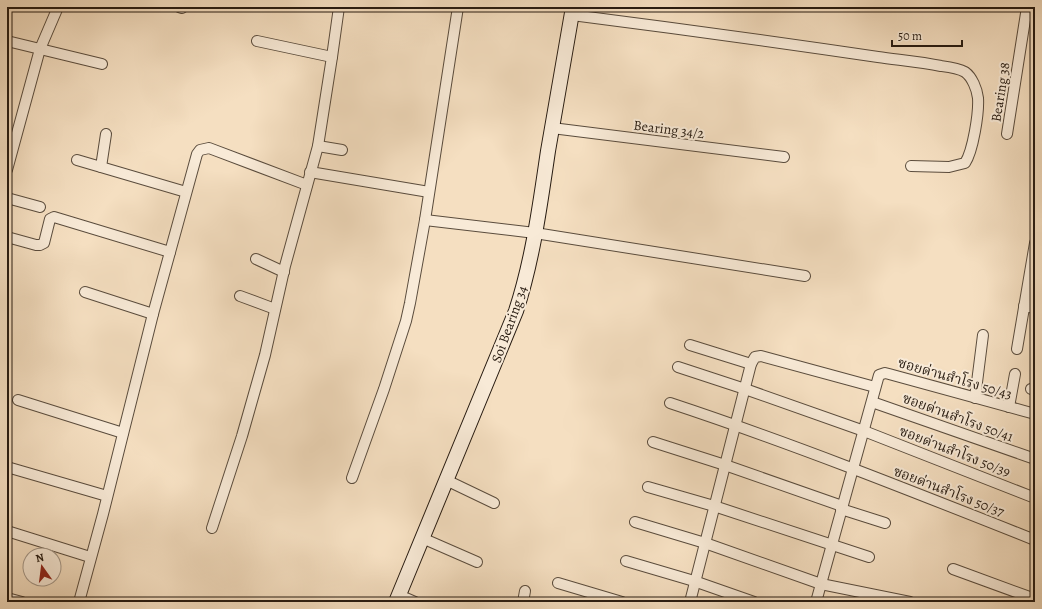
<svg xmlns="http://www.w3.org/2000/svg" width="1042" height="609" font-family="Alegreya,'Noto Serif Thai',serif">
	<rect width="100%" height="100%" fill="#f5dfc1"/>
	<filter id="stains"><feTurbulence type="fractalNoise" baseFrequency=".005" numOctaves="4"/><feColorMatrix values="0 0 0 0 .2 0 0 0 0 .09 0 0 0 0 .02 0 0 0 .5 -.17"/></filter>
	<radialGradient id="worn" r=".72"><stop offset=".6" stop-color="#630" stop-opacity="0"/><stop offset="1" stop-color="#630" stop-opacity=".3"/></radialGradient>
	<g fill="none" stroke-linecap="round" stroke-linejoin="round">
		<g stroke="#5a4c3d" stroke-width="12">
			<g id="street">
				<polyline points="179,7 182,8"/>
				<path d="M 572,15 C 674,28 776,42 878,57 C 899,60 921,62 941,66 C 949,67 958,68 965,72 C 972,77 977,89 978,98 C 979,113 973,151 965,163 L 949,167 L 911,166"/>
				<polyline points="7,41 102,64"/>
				<polyline points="257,41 332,57"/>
				<polyline points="552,128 784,157"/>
				<polyline points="1007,134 1027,7"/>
				<polyline points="318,146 342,150"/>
				<polyline points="77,160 186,192"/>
				<polyline points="101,167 106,134"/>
				<polyline points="7,170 40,49 58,7"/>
				<polyline points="310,172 429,192"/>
				<polyline points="7,198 40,207"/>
				<polyline points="425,220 535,233 805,276"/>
				<polyline points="7,237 36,245 40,245 44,243 50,219 54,217 170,252"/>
				<polyline points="256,259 284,272"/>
				<polyline points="85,292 153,314"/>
				<polyline points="240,296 275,309"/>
				<polyline points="1024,306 1035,308"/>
				<polyline points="690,345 751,364"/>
				<polyline points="1017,349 1035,243"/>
				<polyline points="678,367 745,389 864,431 1035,498"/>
				<polyline points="1031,389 1035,390"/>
				<polyline points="975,398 983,335"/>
				<polyline points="18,400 123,433"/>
				<polyline points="872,402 1035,459"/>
				<path d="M 670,403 C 794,444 914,492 1035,540"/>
				<polyline points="1009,407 1015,374"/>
				<polyline points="653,442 725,465 842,506"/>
				<polyline points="7,467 107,496"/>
				<polyline points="352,478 384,389 406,321 410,303 425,220 458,7"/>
				<polyline points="446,480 494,503"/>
				<polyline points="648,487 714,506 869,557"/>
				<polyline points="841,509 885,523"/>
				<polyline points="635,522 705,543 821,584 910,602"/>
				<polyline points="212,528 242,436 265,355 285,266 318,146 332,57 339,7"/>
				<polyline points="7,531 90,557"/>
				<polyline points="422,538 477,562"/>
				<polyline points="626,561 694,581 754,602"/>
				<polyline points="953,569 1035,599"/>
				<polyline points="558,583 622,602"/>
				<polyline points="399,595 415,602"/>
				<polyline points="7,598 22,602"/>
				<polyline points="79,602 103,514 153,314 197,154 200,150 209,148 307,185"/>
				<polyline points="523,602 525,591"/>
				<polyline points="690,602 751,364 755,357 761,356 875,387"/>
				<polyline points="816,602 879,375 885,373 889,374 1035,414"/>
			</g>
		</g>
		<g stroke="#271b11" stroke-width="16">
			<path id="secondary" d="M 396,602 L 516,311 C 533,259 540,205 548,151 C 556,103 565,55 573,7"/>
		</g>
		<use href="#street" stroke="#f8ead7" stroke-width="10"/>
		<use href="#secondary" stroke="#f8ead7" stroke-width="14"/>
	</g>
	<g text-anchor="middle" stroke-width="4" stroke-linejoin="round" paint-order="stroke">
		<g font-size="14" fill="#271b11" stroke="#f8ead7">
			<text transform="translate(1000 92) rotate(-81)" y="5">Bearing 38</text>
			<text transform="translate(669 129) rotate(7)" y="5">Bearing 34/2</text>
			<text transform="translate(509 324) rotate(-70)" y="5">Soi Bearing 34</text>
			<text transform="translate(955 378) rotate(16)" y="5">ซอยด่านสำโรง 50/43</text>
			<text transform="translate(958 417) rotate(20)" y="5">ซอยด่านสำโรง 50/41</text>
			<text transform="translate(955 451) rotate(21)" y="5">ซอยด่านสำโรง 50/39</text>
			<text transform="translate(949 491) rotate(21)" y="5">ซอยด่านสำโรง 50/37</text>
		</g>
	</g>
	<rect width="1042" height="609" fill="none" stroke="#f5dfc1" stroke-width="24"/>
	<rect x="8" y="8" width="1026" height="593" fill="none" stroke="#271b11" stroke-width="2"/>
	<rect x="12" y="12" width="1018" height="585" fill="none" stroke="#271b11"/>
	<g transform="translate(42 567) rotate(346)"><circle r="19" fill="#f8ead7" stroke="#a49788"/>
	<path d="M0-3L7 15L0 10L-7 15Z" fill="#8f2418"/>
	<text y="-6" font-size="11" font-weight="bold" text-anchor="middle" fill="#271b11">N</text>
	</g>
	<path d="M892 40v6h70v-6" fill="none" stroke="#271b11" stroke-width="2"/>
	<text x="898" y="40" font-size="12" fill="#271b11" stroke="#f8ead7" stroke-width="3" paint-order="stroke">50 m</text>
	<rect width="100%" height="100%" filter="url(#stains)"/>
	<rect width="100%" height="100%" fill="url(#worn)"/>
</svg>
